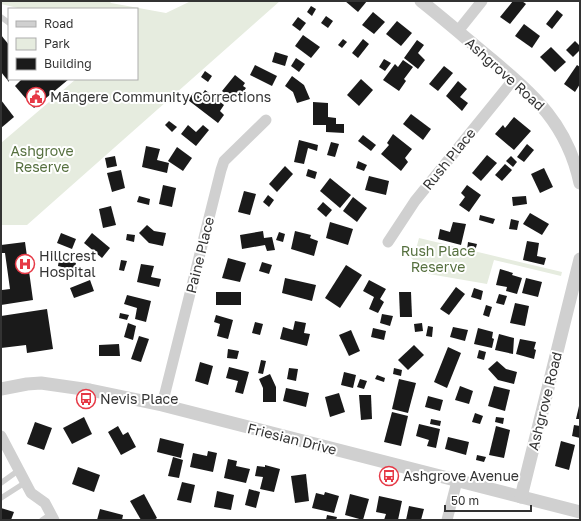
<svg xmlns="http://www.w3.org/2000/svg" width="581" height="521" font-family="'Golos Text',sans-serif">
	<rect width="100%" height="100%" fill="#fff"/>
	<g fill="#e6ecdf">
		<polygon points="1,1 109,1 111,3 166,13 191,1 280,1 27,225 1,225 1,143 76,79 137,79 137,9 22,9 1,4"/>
		<polygon points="419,238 562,272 561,276 494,260 487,284 429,274 410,257 416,249"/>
	</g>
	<g fill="#1a1a1a">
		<polygon points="345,1 367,1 358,12"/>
		<polygon points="513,1 522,1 526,4 510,24 500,17"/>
		<polygon points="311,6 316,9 312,16 307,12"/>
		<polygon points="557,10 563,15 552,29 546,24"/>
		<polygon points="373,12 385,22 374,34 362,25"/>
		<polygon points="326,16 333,21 328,28 321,23"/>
		<polygon points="298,17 306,23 300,31 292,25"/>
		<polygon points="397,21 412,33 401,46 386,34"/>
		<polygon points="524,24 540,36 532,48 515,36"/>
		<polygon points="1,35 9,45 9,82 1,72"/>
		<polygon points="303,35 320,47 311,58 295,46"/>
		<polygon points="343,39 347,42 342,48 338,45"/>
		<polygon points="363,39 369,44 358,58 352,53"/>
		<polygon points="417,40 424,45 418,53 425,60 418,69 404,58"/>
		<polygon points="575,41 580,46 580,50 573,57 566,50"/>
		<polygon points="551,47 566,62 555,72 540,57"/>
		<polygon points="275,52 288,56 285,66 272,62"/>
		<polygon points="296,58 305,64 299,72 291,66"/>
		<polygon points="384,59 391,63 385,71 379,67"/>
		<polygon points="403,60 413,67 404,79 406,81 399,91 383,80 395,64 398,67"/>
		<polygon points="255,65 277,76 272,86 250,75"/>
		<polygon points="577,65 580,67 580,84 575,92 564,84"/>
		<polygon points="444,66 453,73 438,91 429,84"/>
		<polygon points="205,71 212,76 208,82 201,77"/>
		<polygon points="235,75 245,83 243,86 246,88 241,95 238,93 232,99 222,91"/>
		<polygon points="292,76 304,85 310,99 297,103 293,92 285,86"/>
		<polygon points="22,79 69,79 34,108 15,86"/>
		<polygon points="361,79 373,90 359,106 347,95"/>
		<polygon points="458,81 467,89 460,97 468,103 462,111 446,96"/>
		<polygon points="205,90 224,105 220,111 224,115 218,123 188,100 194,92 200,97"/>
		<polygon points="1,100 14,117 1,128"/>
		<polygon points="313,102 328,103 328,117 336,118 336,124 344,124 344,133 326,132 326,125 313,125"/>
		<polygon points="411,114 431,129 423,140 403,124"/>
		<polygon points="514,117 531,131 514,150 495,134 503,125 505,128"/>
		<polygon points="169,121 177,127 172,132 165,125"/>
		<polygon points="188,125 196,132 203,125 209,130 196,146 181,134"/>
		<polygon points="393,134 412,149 405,158 408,162 401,171 381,154 389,145 387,143"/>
		<polygon points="363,135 376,145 371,151 358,141"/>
		<polygon points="299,140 318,145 317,151 308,148 304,164 294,162"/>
		<polygon points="331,142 339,144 335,157 327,155"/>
		<polygon points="527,144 534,150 524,162 517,157"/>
		<polygon points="146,146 160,149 157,160 169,163 167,173 142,167"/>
		<polygon points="177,147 192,158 183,171 168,161"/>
		<polygon points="487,155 497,163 481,181 472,173"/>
		<polygon points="115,156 117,166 107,168 105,158"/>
		<polygon points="511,156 517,162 513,167 506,161"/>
		<polygon points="358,161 367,165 364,171 356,168"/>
		<polygon points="505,164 512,170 502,181 495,175"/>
		<polygon points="285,166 293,174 277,192 269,184"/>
		<polygon points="544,168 553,187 540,193 531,174"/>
		<polygon points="308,169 317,172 315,179 306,176"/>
		<polygon points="121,170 125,188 112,192 107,173"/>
		<polygon points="369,176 389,181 386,195 365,190"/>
		<polygon points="330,178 351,195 340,208 320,191"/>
		<polygon points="163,185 176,188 172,207 159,204"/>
		<polygon points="467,185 481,195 469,212 459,205 465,197 461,193"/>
		<polygon points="244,191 256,194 250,215 238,212"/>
		<polygon points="268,195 274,200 269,207 263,202"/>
		<polygon points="139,196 150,199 149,205 137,202"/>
		<polygon points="526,196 527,204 513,206 512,197"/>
		<polygon points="353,197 367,208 357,222 343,211"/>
		<polygon points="323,202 332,210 326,217 317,209"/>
		<polygon points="111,206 116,225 103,228 99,209"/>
		<polygon points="530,213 549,224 542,235 523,224"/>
		<polygon points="480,215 495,219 493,224 479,220"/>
		<polygon points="511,219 519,221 517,230 509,229"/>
		<polygon points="330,222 353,229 348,245 326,238"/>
		<polygon points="453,222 466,224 461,245 438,239 440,229 450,232"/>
		<polygon points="147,225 154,231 166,233 163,246 149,243 139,233"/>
		<polygon points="263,231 264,238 272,237 275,250 267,251 265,245 242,249 240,235"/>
		<polygon points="295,231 311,235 310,238 318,241 314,256 291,249"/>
		<polygon points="279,232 285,234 283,242 276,240"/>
		<polygon points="61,233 76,239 72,249 57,243"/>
		<polygon points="92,233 110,248 102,258 84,243"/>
		<polygon points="127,234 135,235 134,242 126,240"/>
		<polygon points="527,241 539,243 537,256 546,258 544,265 523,260"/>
		<polygon points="25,242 33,300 1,305 1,287 2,290 10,289 5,253 1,253 1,245"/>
		<polygon points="468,242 477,244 475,251 467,250"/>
		<polygon points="228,258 246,263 240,282 222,278"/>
		<polygon points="59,259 76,263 74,270 58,266"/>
		<polygon points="121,260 127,261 124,271 119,270"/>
		<polygon points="262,262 272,265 269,274 259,271"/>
		<polygon points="141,264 154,266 151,277 161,279 159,287 137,282"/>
		<polygon points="346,265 362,275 340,308 325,298"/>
		<polygon points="500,269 513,273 512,275 522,278 517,294 506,291 507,287 496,285"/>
		<polygon points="285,278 316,285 312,301 282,293"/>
		<polygon points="526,278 542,282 538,297 522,293"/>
		<polygon points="90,280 94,291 74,298 70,288"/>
		<polygon points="369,280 386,289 380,299 384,302 378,313 369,309 374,297 363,291"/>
		<polygon points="456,287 465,294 449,315 440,309"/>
		<polygon points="474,288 483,291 481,300 471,297"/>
		<rect x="216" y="292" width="25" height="13"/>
		<polygon points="399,292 411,292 412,317 400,317"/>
		<polygon points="499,294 507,296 504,305 496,303"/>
		<polygon points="127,295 151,301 146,322 135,319 137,308 124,304"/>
		<polygon points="515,303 529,306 525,326 510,323"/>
		<polygon points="486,305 492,307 489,317 483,315"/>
		<polygon points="47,309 53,349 27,353 26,345 1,348 1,316"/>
		<polygon points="120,313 129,315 127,320 119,318"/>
		<polygon points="382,314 393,316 390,326 380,323"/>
		<polygon points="216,315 233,320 228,339 217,336 220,324 214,322"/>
		<polygon points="295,321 306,323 304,333 310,334 307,346 280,339 283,327 293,330"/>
		<polygon points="255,322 263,324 260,335 252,333"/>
		<polygon points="128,323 136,326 133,340 124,337"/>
		<polygon points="422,323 423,331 415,332 414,324"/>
		<polygon points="428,326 433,327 432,337 426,336"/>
		<polygon points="453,327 468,330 465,341 450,337"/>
		<polygon points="373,328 386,331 384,340 371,337"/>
		<polygon points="478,328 493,332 492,338 494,339 492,348 474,344"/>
		<polygon points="351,330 360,351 349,356 339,335"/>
		<polygon points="499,334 514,338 513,354 495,350"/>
		<polygon points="139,336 149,339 141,362 131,359"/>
		<polygon points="520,339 536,342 534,349 536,350 534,359 516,354"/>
		<polygon points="119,344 120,356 99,356 99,345"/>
		<polygon points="414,345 424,355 408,370 398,360"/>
		<polygon points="448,347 461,353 447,388 434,382"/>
		<polygon points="228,349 239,351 237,359 227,358"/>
		<polygon points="479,350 486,352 484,360 477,358"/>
		<polygon points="261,360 266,361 263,374 258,373"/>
		<polygon points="497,361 506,369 517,372 514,384 498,380 488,369"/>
		<polygon points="200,362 213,366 208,385 195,381"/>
		<polygon points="229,367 249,372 243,394 235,392 238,381 226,378"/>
		<polygon points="289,368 298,369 296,381 287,379"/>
		<polygon points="394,368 402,370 401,376 393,374"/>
		<polygon points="344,372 356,375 353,388 341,385"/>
		<polygon points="270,374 276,387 276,402 263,402 263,388 259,379"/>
		<polygon points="377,375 385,378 384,382 375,379"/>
		<polygon points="360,379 367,381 364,389 357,387"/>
		<polygon points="399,379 416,383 408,413 392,409"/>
		<polygon points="460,386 473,391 469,404 455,400"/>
		<polygon points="494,386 510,390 505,411 488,406"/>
		<polygon points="286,388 309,393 306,407 283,401"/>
		<polygon points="339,393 345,412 330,417 325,397"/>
		<polygon points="359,395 371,395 372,419 361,420"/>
		<polygon points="428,396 443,400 440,411 425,407"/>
		<polygon points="579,406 580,406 580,419 576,419"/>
		<polygon points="392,412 408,416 401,446 384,442"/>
		<polygon points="475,413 483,416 480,424 472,422"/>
		<polygon points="84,417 92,434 72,444 63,428"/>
		<polygon points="496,417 504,418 503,424 495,422"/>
		<polygon points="431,419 441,421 440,426 430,424"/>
		<polygon points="35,422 52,428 44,450 27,444"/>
		<polygon points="419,424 440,429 436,448 427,446 429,440 416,436"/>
		<polygon points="574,425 580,426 580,438 572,436"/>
		<polygon points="118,426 123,435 128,432 136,447 121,455 108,432"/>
		<polygon points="496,426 510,430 504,458 489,455"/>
		<polygon points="448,437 469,442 466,455 445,449"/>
		<polygon points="160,438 184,444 181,458 157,452"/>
		<polygon points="561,441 575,445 569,470 555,466"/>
		<polygon points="208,451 217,453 213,472 190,467 193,453 207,456"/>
		<polygon points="477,455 486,457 484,462 476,460"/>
		<polygon points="173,457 183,460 179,478 168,476"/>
		<polygon points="228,459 237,461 236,466 250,469 246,483 224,478"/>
		<polygon points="265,465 280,469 274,492 260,489 263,477 255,476 257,466 265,467"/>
		<polygon points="78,467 100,475 94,492 72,484"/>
		<polygon points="306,474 309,501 295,503 291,476"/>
		<polygon points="182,482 195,485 191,503 177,500"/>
		<polygon points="249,489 260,492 256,508 245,505"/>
		<polygon points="217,491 234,495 231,510 214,507"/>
		<polygon points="325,492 339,496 334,513 312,508 316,493 324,495"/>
		<polygon points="144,494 157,518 154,520 141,520 130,501"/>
		<polygon points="350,494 369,499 363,520 345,515"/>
		<polygon points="379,496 402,501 398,520 384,520 386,514 376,512"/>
		<polygon points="409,506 424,509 421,520 406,520"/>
		<polygon points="1,508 14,512 11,520 1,520"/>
		<polygon points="100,509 123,515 122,520 97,520"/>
		<polygon points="327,515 337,517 336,520 326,520"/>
	</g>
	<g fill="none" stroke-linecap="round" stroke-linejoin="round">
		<g stroke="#d0d0d0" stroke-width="5.5">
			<polyline points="1,17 9,23"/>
			<polyline points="1,483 19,470"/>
			<polyline points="1,498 26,482"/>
			<polyline points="42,520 51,514"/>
		</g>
		<g stroke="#d0d0d0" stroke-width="11">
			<polyline points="458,31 482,1"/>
			<polyline points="388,242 415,201 514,79"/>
			<polyline points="162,405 221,170 224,161 266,120"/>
			<polyline points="1,436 31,493 45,503 54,520"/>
			<polyline points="447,520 457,481"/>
		</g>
		<g stroke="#d0d0d0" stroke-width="13">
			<path d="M 421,1 C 445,20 468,40 491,59 C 535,96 567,124 580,183"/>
			<polyline points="1,389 27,384 41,383 90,390 162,405 580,512"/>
			<polyline points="521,497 580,259"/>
		</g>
	</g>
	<defs>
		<g id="civic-ring" transform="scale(1)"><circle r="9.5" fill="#fff" stroke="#e63946" stroke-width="1.5"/><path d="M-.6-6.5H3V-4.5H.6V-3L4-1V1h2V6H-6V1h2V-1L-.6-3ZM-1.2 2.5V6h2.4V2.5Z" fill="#e63946"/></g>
		<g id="hospital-ring" transform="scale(1)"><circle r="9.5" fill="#fff" stroke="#e63946" stroke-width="1.5"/><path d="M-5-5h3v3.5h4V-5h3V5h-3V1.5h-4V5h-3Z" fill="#e63946"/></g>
		<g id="bus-ring" transform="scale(1)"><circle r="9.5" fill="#fff" stroke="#e63946" stroke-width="1.5"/><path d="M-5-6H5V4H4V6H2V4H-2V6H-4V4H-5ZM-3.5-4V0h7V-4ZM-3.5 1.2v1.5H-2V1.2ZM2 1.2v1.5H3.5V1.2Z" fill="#e63946"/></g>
	</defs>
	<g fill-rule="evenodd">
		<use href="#civic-ring" x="36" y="97"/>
		<use href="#hospital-ring" x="25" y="264"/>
		<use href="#bus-ring" x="86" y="399"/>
		<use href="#bus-ring" x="389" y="476"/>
	</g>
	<g text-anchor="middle" stroke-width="4" stroke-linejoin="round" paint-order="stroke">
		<g font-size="14" fill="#333" stroke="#fff">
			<text transform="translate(505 74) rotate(42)" y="5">Ashgrove Road</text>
			<text transform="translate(449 159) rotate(-51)" y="5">Rush Place</text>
			<text transform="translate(200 255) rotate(-76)" y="5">Paine Place</text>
			<text transform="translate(545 401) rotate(-76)" y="5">Ashgrove Road</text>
			<text transform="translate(292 439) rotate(14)" y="5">Friesian Drive</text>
		</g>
		<g font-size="14" fill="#333" stroke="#fff" text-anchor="start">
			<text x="50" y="102">Māngere Community Corrections</text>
			<text x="39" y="261">Hillcrest<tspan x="39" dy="16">Hospital</tspan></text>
			<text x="100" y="404">Nevis Place</text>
			<text x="403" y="481">Ashgrove Avenue</text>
		</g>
		<g font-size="14" fill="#56703f" stroke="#fff">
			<text x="42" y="156">Ashgrove<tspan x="42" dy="16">Reserve</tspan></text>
			<text x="438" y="256">Rush Place<tspan x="438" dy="16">Reserve</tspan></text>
		</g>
	</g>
	<rect width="581" height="521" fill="none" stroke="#333333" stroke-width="4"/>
	<rect x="8" y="8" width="130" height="72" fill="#ffffff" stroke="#adadad"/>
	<rect x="16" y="21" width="20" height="6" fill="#d0d0d0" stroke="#adadad"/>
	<text x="44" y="28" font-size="12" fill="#333333">Road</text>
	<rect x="16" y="38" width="20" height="12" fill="#e6ecdf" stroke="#adadad"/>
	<text x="44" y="48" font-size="12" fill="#333333">Park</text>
	<rect x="16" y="58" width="20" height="12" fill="#1a1a1a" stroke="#adadad"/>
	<text x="44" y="68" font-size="12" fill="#333333">Building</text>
	<path d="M445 505v6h86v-6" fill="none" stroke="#333333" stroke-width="2"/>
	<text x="451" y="505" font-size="12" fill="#333333" stroke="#ffffff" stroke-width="3" paint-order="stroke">50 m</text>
</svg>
